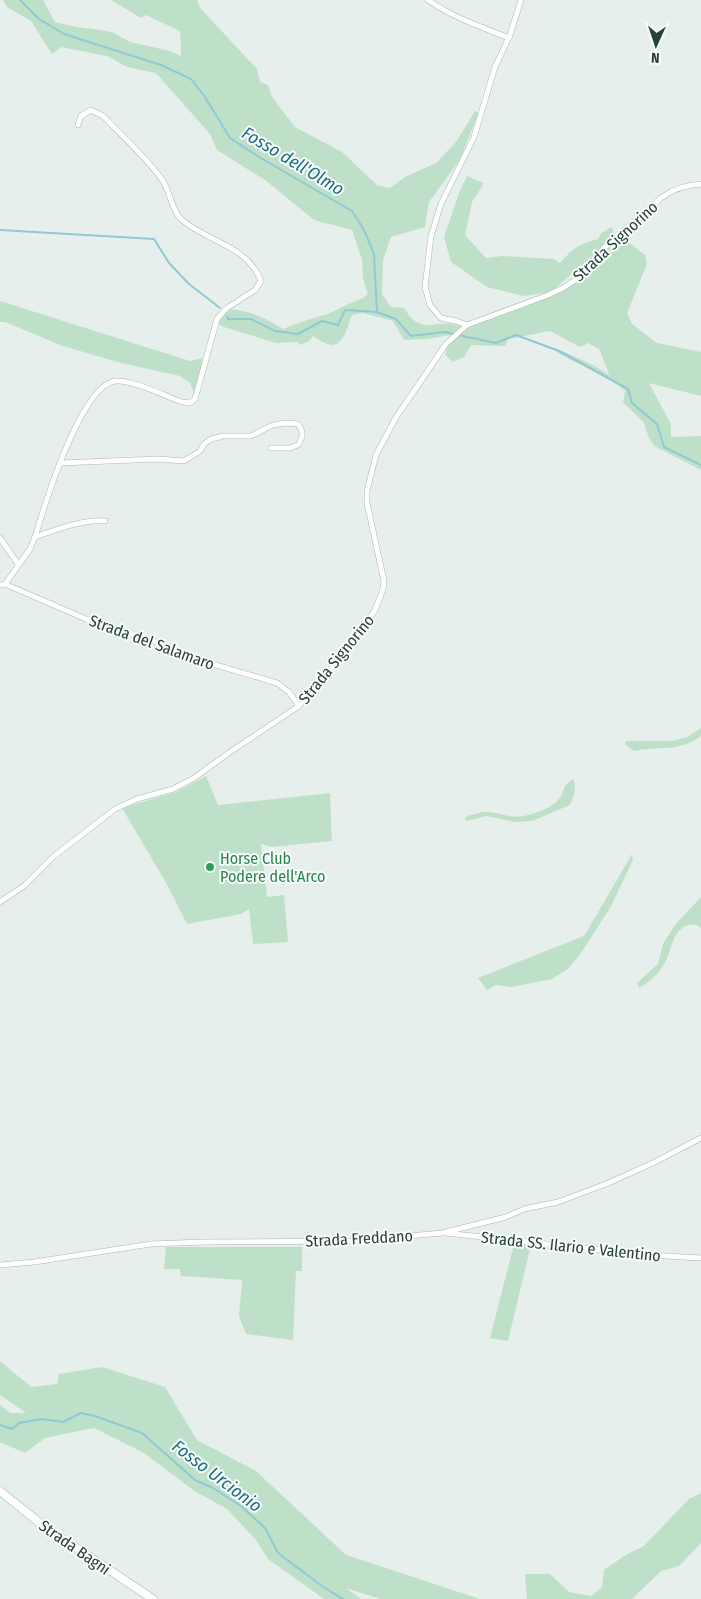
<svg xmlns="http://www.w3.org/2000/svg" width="701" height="1599" font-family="'Fira Sans Condensed',sans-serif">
	<rect width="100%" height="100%" fill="#e6efeb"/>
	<g fill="#bfe0c8">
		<path d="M 3,0 L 43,0 L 55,22 L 76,27 L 94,29 L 112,32 L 130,42 L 170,51 L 181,56 L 180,31 L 146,15 L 141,18 L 111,0 L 197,0 L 200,8 L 257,69 L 260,82 L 268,85 L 272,97 L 295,127 L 342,152 L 377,185 L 390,188 L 405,177 L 436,163 L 456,142 L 475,111 L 479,113 L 459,161 L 429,202 L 425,227 L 391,237 L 383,260 L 382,294 L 391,307 L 404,308 C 423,340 438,315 461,327 L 450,335 L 428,339 L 404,340 L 393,321 L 363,313 L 352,315 C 348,325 343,350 328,344 C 323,343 318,339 313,336 L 309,341 L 301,345 L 297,342 L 276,343 L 224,327 L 217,323 L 228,309 C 250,310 265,318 283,329 L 301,322 L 328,314 L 344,306 L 363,298 L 368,294 L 363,279 L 362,260 L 352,230 L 314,220 L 265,180 L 217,150 L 210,134 L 156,73 L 127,67 L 107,56 L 61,47 L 52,54 L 31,21 L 7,7 Z"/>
		<path d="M 467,176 L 484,183 L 472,202 L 465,235 L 486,258 L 502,256 L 554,259 L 560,263 C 573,248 579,244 598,239 L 601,233 L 612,227 L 615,236 L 551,292 L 523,296 L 487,287 L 451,262 L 444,237 L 459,193 Z"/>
		<path d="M 622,237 L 645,255 L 647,264 L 627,313 L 632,324 L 657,343 L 701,352 L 701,396 L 649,383 L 671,424 L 671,437 L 701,436 L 701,470 L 654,446 L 649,438 L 644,423 L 623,402 L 625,391 C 605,372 577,366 554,350 L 555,348 L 593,365 L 609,375 L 609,374 L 599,349 L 588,343 L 580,347 L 550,331 L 508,339 L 505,346 L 471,345 L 464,357 L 453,362 L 445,355 L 448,344 L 464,329 L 575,283 L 605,251 Z"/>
		<polygon points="0,301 190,361 203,358 194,393 190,383 180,376 121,363 60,345 5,322 0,322"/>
		<path d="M 701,728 L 701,736 C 681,752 658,746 634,751 L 625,744 L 626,741 L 671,741 L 687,737 Z"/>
		<polygon points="206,776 218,805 330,793 332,841 271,847 261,844 267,897 284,895 288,942 253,944 249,909 241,914 187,924 169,888 122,808 176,792"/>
		<path d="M 574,779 L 575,791 L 570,805 L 532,821 L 515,822 L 486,816 L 466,821 L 465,817 C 473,814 480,812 488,812 C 494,812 498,814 504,815 C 514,818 524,817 535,813 C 543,810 552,807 558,800 C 566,792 560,786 574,779 Z"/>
		<polygon points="632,854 633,860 610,908 581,953 568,969 552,979 512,987 496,985 487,990 478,978 584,936"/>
		<path d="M 701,897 L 701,928 C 693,920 679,927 675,937 C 670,946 669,957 663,966 C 656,976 649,982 639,988 L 637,983 L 658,964 L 663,944 L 675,925 Z"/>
		<polygon points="514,1244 531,1245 508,1341 490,1338"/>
		<polygon points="166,1247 302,1247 302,1271 296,1271 293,1340 246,1334 239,1316 242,1280 181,1276 180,1269 164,1269"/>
		<polygon points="0,1361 31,1387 57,1384 59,1374 102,1367 165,1387 197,1440 256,1471 346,1555 480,1599 380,1599 346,1588 361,1599 324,1599 268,1559 256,1540 227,1509 193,1490 144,1453 94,1428 45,1438 25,1453 0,1442 0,1405 10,1413 26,1413 0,1395"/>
		<polygon points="701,1493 701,1543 679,1566 661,1571 632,1599 527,1599 525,1574 550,1574 569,1592 591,1596 602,1587 604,1570 627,1554 644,1546 689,1499"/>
	</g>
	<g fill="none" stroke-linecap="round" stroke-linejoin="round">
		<g stroke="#8ec9d4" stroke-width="2">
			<polyline points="20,0 39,19 64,34 161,65 191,79 205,97 230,138 259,157 352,211 364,230 374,254 377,312 396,319 411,336 445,332 454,334"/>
			<polyline points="0,230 154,239 169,263 189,284 220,308"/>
			<polyline points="227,317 228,319 251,319 275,331 298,334 322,321 338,325 345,310 377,312"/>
			<polyline points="458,335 496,343 516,335 559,351 628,389 632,403 657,424 664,447 701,465"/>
			<polyline points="0,1425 12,1429 19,1423 42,1419 63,1422 81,1413 95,1416 142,1433 195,1480 213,1488 241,1506 265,1528 278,1553 322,1586 343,1599"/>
		</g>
		<g stroke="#a8b8b2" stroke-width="6">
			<g id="street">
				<path d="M 428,0 C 452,17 481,27 509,38"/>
				<polyline points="467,325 456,321 441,318 430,305 425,287 431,236 441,204 474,137 495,67 510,35 521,0"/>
				<path d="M 60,463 L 158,459 L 184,461 L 200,451 L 204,444 L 211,439 L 223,436 L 251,436 L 273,425 L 286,423 L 298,424 C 304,432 303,437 298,445 L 290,448 L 271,448"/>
				<path d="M 35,537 C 44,507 81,384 116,381 C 133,380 165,396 182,402 L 190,403 L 195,399 L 217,319 L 227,308 L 255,290 L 261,281 C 247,245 207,242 181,219 C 171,209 170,192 163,181 C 147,158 122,136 103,116 L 91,110 L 81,116 L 78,125"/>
				<polyline points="0,538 18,564"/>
				<path d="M 5,584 L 30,549 L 35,537 C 55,530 83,519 105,521"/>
				<polyline points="0,585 5,584 86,619 154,641 206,662 277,683 289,692 299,706"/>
				<path d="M 0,902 L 24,886 L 53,857 L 115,809 L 137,799 L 173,789 L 194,778 L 230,752 L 299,706 L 346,651 L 375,610 L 383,589 L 384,581 L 367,503 L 367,491 L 376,455 L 395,419 L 446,344 L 467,325 L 548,295 L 563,288 L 575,280 L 604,248 L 661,198 C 673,189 685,185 701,184"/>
				<polyline points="445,1233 649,1255 701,1258"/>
				<polyline points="0,1265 34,1262 151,1244 203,1242 354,1241 442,1233 506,1217 524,1209 558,1202 606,1184 653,1163 701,1138"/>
			</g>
		</g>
		<g stroke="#a4bbb3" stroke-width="9">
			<polyline id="secondary" points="0,1491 45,1527 153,1599"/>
		</g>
		<use href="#street" stroke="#fff" stroke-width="5"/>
		<use href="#secondary" stroke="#fff" stroke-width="8"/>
	</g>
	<circle fill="#2e9e5b" stroke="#f7fbf9" stroke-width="2" cx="210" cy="867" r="5"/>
	<g text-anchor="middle" stroke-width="4" stroke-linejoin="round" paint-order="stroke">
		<g font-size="16" fill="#24423a" stroke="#f7fbf9">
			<text transform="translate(615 241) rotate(-43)" y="6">Strada Signorino</text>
			<text transform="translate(152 642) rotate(20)" y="6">Strada del Salamaro</text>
			<text transform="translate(336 659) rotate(-51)" y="6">Strada Signorino</text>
			<text transform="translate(359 1238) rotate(-3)" y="6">Strada Freddano</text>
			<text transform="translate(571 1246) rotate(6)" y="6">Strada SS. Ilario e Valentino</text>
			<text transform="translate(75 1547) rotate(35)" y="6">Strada Bagni</text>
		</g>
		<g font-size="16" fill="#27864d" stroke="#f7fbf9" text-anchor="start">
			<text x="220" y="864">Horse Club<tspan x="220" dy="18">Podere dell'Arco</tspan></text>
		</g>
		<g font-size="18" font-style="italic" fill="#1c6f80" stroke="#f7fbf9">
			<text transform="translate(293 161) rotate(31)" y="6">Fosso dell'Olmo</text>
			<text transform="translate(217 1476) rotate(37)" y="6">Fosso Urcionio</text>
		</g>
	</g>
	<g transform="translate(656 45) rotate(183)" stroke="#f7fbf9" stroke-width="4" paint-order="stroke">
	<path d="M0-4L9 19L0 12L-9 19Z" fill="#24423a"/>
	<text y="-8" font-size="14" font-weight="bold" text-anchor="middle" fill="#24423a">N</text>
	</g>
</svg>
